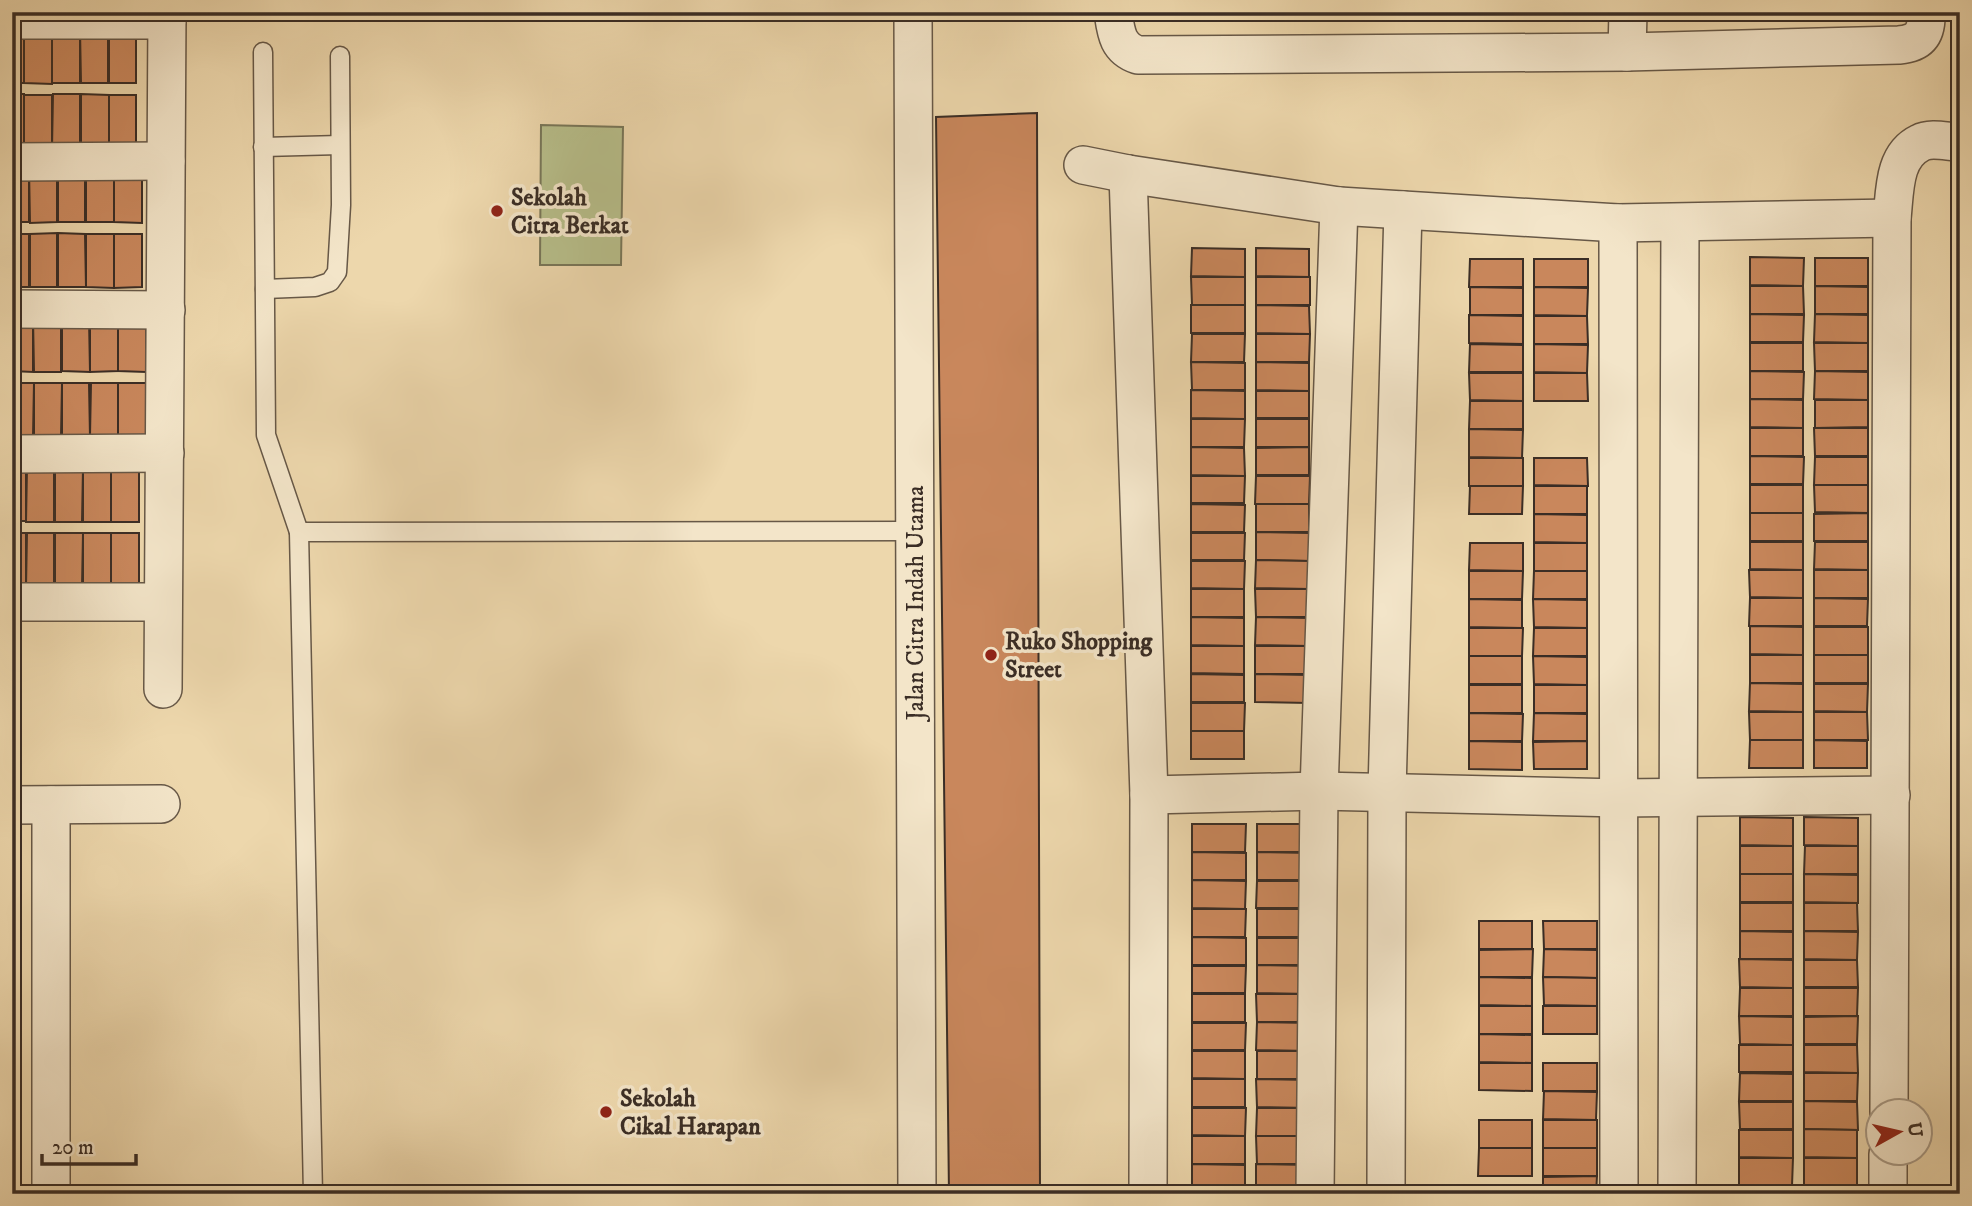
<svg xmlns="http://www.w3.org/2000/svg" width="1972" height="1206" font-family="'IM FELL DW Pica',serif">
	<rect width="100%" height="100%" fill="#edd7ac"/>
	<filter id="stains"><feTurbulence type="fractalNoise" baseFrequency=".00286" numOctaves="4"/><feColorMatrix values="0 0 0 0 .2 0 0 0 0 .09 0 0 0 0 .02 0 0 0 .5 -.17"/></filter>
	<radialGradient id="worn" r=".72"><stop offset=".6" stop-color="#630" stop-opacity="0"/><stop offset="1" stop-color="#630" stop-opacity=".3"/></radialGradient>
	<polygon fill="#b7be8a" stroke="#787658" stroke-width="2" points="541,125 623,127 621,265 540,265"/>
	<g fill="#c9875c" stroke="#3a2d25" stroke-width="2">
		<polygon points="12,29 24,30 24,83 12,83"/>
		<polygon points="24,29 52,30 52,84 24,83"/>
		<polygon points="52,29 80,30 80,83 52,83"/>
		<polygon points="80,29 108,29 108,83 81,83"/>
		<rect x="109" y="30" width="27" height="53"/>
		<rect x="12" y="94" width="12" height="54"/>
		<polygon points="53,94 80,94 80,148 52,148"/>
		<polygon points="81,94 109,95 109,148 81,148"/>
		<rect x="24" y="95" width="28" height="53"/>
		<polygon points="109,95 136,95 136,149 109,148"/>
		<polygon points="1037,113 1040,1194 949,1194 936,117"/>
		<polygon points="29,168 29,222 12,222 12,169"/>
		<polygon points="85,168 85,222 58,222 58,169"/>
		<polygon points="86,168 114,169 114,222 86,222"/>
		<polygon points="29,169 57,169 57,222 30,223"/>
		<polygon points="114,169 142,169 142,223 114,222"/>
		<polygon points="57,233 57,287 30,287 30,234"/>
		<polygon points="58,233 85,234 86,287 58,287"/>
		<rect x="12" y="234" width="17" height="53"/>
		<polygon points="86,234 114,234 114,288 86,287"/>
		<polygon points="114,234 142,234 142,287 114,288"/>
		<polygon points="1192,248 1245,249 1245,277 1191,276"/>
		<polygon points="1256,248 1309,249 1309,277 1256,276"/>
		<polygon points="1750,257 1804,258 1803,286 1750,285"/>
		<rect x="1815" y="258" width="53" height="28"/>
		<polygon points="1470,259 1523,259 1523,287 1469,287"/>
		<rect x="1534" y="259" width="54" height="28"/>
		<polygon points="1191,277 1245,277 1245,305 1192,305"/>
		<rect x="1256" y="277" width="54" height="28"/>
		<polygon points="1750,286 1803,286 1804,314 1750,314"/>
		<polygon points="1815,286 1868,287 1868,314 1815,314"/>
		<polygon points="1470,287 1523,288 1523,315 1470,315"/>
		<polygon points="1534,287 1588,288 1587,316 1534,315"/>
		<rect x="1191" y="305" width="54" height="28"/>
		<polygon points="1256,305 1309,306 1310,334 1256,333"/>
		<polygon points="1750,314 1804,315 1803,342 1750,342"/>
		<polygon points="1815,314 1868,315 1868,343 1814,342"/>
		<polygon points="1469,315 1523,316 1523,344 1469,343"/>
		<polygon points="1534,316 1587,316 1588,344 1534,344"/>
		<polygon points="12,318 33,318 33,372 12,371"/>
		<polygon points="33,318 61,318 61,372 34,372"/>
		<polygon points="62,318 89,318 90,372 62,371"/>
		<polygon points="90,318 118,318 118,371 90,372"/>
		<polygon points="118,318 146,318 146,372 118,371"/>
		<polygon points="1192,334 1245,334 1244,362 1191,362"/>
		<polygon points="1256,334 1310,334 1309,362 1256,362"/>
		<rect x="1750" y="343" width="53" height="28"/>
		<polygon points="1814,343 1868,343 1868,371 1815,371"/>
		<polygon points="1470,344 1523,345 1523,372 1469,372"/>
		<polygon points="1534,344 1588,345 1587,373 1534,372"/>
		<polygon points="1191,362 1245,363 1245,390 1192,390"/>
		<polygon points="1256,362 1309,363 1309,391 1256,390"/>
		<polygon points="1750,371 1804,372 1803,399 1750,399"/>
		<polygon points="1815,371 1868,372 1868,400 1814,399"/>
		<polygon points="1469,373 1523,373 1523,401 1470,400"/>
		<polygon points="1534,373 1587,373 1588,401 1534,401"/>
		<polygon points="12,383 34,383 33,437 12,437"/>
		<polygon points="34,383 62,383 61,437 34,436"/>
		<polygon points="62,383 89,383 90,437 62,436"/>
		<polygon points="91,383 118,383 118,437 90,436"/>
		<rect x="118" y="383" width="28" height="54"/>
		<polygon points="1191,390 1245,391 1245,419 1191,418"/>
		<rect x="1256" y="391" width="53" height="27"/>
		<polygon points="1750,399 1803,400 1803,428 1750,427"/>
		<polygon points="1815,400 1868,400 1868,427 1815,428"/>
		<polygon points="1470,401 1523,401 1523,429 1469,429"/>
		<polygon points="1191,419 1245,419 1244,447 1191,447"/>
		<rect x="1256" y="419" width="53" height="28"/>
		<rect x="1750" y="428" width="53" height="28"/>
		<polygon points="1814,428 1868,428 1868,456 1815,456"/>
		<polygon points="1469,429 1523,430 1522,458 1469,457"/>
		<polygon points="1191,447 1244,448 1245,476 1191,475"/>
		<polygon points="1309,447 1309,475 1256,475 1256,448"/>
		<polygon points="1750,456 1804,457 1803,484 1750,484"/>
		<polygon points="1815,457 1868,457 1868,485 1814,485"/>
		<rect x="1469" y="458" width="54" height="28"/>
		<polygon points="1534,458 1587,458 1588,486 1534,485"/>
		<rect x="12" y="468" width="14" height="53"/>
		<polygon points="27,468 54,468 54,522 26,522"/>
		<polygon points="55,468 83,468 82,522 55,522"/>
		<rect x="83" y="468" width="28" height="54"/>
		<rect x="111" y="468" width="28" height="54"/>
		<polygon points="1191,476 1245,476 1244,503 1191,503"/>
		<polygon points="1256,476 1310,476 1309,504 1255,504"/>
		<rect x="1750" y="485" width="53" height="28"/>
		<polygon points="1814,485 1868,485 1868,513 1815,512"/>
		<polygon points="1470,486 1523,486 1522,514 1469,514"/>
		<rect x="1534" y="486" width="53" height="28"/>
		<polygon points="1191,504 1245,505 1244,532 1191,532"/>
		<rect x="1256" y="504" width="53" height="28"/>
		<rect x="1750" y="513" width="53" height="28"/>
		<polygon points="1868,513 1868,541 1814,541 1814,514"/>
		<polygon points="1534,514 1587,515 1587,543 1534,542"/>
		<polygon points="1256,532 1309,533 1309,561 1256,560"/>
		<rect x="12" y="533" width="14" height="54"/>
		<polygon points="27,533 54,533 54,587 26,587"/>
		<polygon points="55,533 83,533 82,587 55,586"/>
		<rect x="83" y="533" width="28" height="54"/>
		<rect x="111" y="533" width="28" height="54"/>
		<polygon points="1191,533 1245,533 1244,560 1191,560"/>
		<polygon points="1750,542 1803,542 1803,570 1750,569"/>
		<polygon points="1815,542 1868,542 1868,570 1814,569"/>
		<polygon points="1470,543 1523,543 1523,571 1469,570"/>
		<rect x="1534" y="543" width="53" height="28"/>
		<polygon points="1256,560 1309,561 1309,589 1255,588"/>
		<polygon points="1191,561 1245,561 1244,589 1191,588"/>
		<polygon points="1749,570 1803,570 1803,598 1750,597"/>
		<rect x="1814" y="570" width="54" height="28"/>
		<polygon points="1469,571 1523,571 1522,599 1469,599"/>
		<polygon points="1534,571 1587,571 1587,599 1533,599"/>
		<rect x="1191" y="589" width="53" height="28"/>
		<polygon points="1255,589 1309,589 1309,617 1256,617"/>
		<polygon points="1750,598 1803,598 1803,626 1749,626"/>
		<polygon points="1814,598 1868,599 1867,626 1814,626"/>
		<polygon points="1469,599 1522,600 1522,628 1469,627"/>
		<polygon points="1533,599 1587,600 1587,628 1534,627"/>
		<polygon points="1191,617 1244,618 1244,646 1191,645"/>
		<polygon points="1256,617 1309,618 1309,646 1255,645"/>
		<polygon points="1750,626 1803,627 1803,655 1750,654"/>
		<rect x="1814" y="627" width="54" height="28"/>
		<polygon points="1469,628 1523,628 1522,656 1469,656"/>
		<polygon points="1534,628 1587,628 1587,656 1533,656"/>
		<polygon points="1191,646 1244,646 1244,674 1191,673"/>
		<rect x="1255" y="646" width="54" height="28"/>
		<rect x="1750" y="655" width="53" height="28"/>
		<rect x="1814" y="655" width="54" height="28"/>
		<rect x="1469" y="656" width="53" height="28"/>
		<polygon points="1533,656 1587,657 1587,685 1534,684"/>
		<polygon points="1191,674 1244,675 1244,702 1191,702"/>
		<polygon points="1255,674 1309,675 1309,703 1255,702"/>
		<polygon points="1750,683 1803,684 1803,712 1749,711"/>
		<polygon points="1814,684 1868,684 1867,712 1814,711"/>
		<rect x="1469" y="685" width="53" height="28"/>
		<rect x="1534" y="685" width="53" height="28"/>
		<polygon points="1191,703 1245,703 1244,731 1191,731"/>
		<polygon points="1749,712 1803,712 1803,740 1750,740"/>
		<polygon points="1814,712 1867,712 1868,740 1814,740"/>
		<polygon points="1469,713 1523,714 1522,741 1469,741"/>
		<polygon points="1534,713 1587,714 1587,741 1533,741"/>
		<rect x="1191" y="731" width="53" height="28"/>
		<polygon points="1750,740 1803,740 1803,768 1749,768"/>
		<polygon points="1814,740 1867,741 1867,768 1814,768"/>
		<polygon points="1469,741 1522,742 1522,770 1469,769"/>
		<polygon points="1587,741 1587,769 1534,769 1533,742"/>
		<polygon points="1740,817 1793,818 1793,846 1740,845"/>
		<polygon points="1804,817 1858,818 1858,846 1804,845"/>
		<polygon points="1192,824 1246,824 1245,852 1192,852"/>
		<rect x="1257" y="824" width="53" height="28"/>
		<rect x="1740" y="846" width="53" height="28"/>
		<polygon points="1805,846 1858,846 1858,874 1804,874"/>
		<polygon points="1192,852 1246,853 1246,880 1192,880"/>
		<polygon points="1257,852 1310,853 1311,880 1257,880"/>
		<rect x="1740" y="874" width="53" height="28"/>
		<polygon points="1804,874 1858,875 1858,903 1804,902"/>
		<polygon points="1192,880 1246,881 1245,909 1192,908"/>
		<polygon points="1257,881 1310,881 1310,908 1256,908"/>
		<rect x="1740" y="903" width="53" height="28"/>
		<polygon points="1804,903 1857,903 1858,931 1804,931"/>
		<polygon points="1192,909 1246,909 1245,937 1192,937"/>
		<rect x="1257" y="909" width="53" height="28"/>
		<rect x="1479" y="921" width="53" height="28"/>
		<polygon points="1543,921 1597,921 1597,949 1544,949"/>
		<polygon points="1740,931 1793,932 1793,959 1740,959"/>
		<polygon points="1804,931 1858,932 1857,960 1804,959"/>
		<polygon points="1192,937 1246,938 1246,965 1192,965"/>
		<rect x="1257" y="938" width="53" height="27"/>
		<polygon points="1533,949 1532,977 1479,977 1479,950"/>
		<polygon points="1544,949 1597,950 1597,978 1543,977"/>
		<polygon points="1739,959 1793,960 1793,988 1740,987"/>
		<polygon points="1804,960 1857,960 1858,987 1804,987"/>
		<polygon points="1257,965 1310,966 1310,994 1257,993"/>
		<polygon points="1192,966 1246,966 1245,993 1192,993"/>
		<polygon points="1479,977 1532,978 1532,1006 1479,1005"/>
		<polygon points="1543,977 1597,978 1597,1006 1544,1005"/>
		<polygon points="1740,988 1793,988 1793,1016 1739,1016"/>
		<polygon points="1804,988 1858,988 1857,1016 1804,1016"/>
		<rect x="1192" y="994" width="53" height="28"/>
		<polygon points="1256,994 1310,994 1310,1022 1257,1022"/>
		<rect x="1479" y="1006" width="53" height="28"/>
		<rect x="1543" y="1006" width="54" height="28"/>
		<polygon points="1739,1016 1793,1017 1793,1045 1740,1044"/>
		<polygon points="1858,1016 1857,1044 1804,1044 1804,1017"/>
		<polygon points="1257,1022 1310,1023 1310,1051 1256,1050"/>
		<polygon points="1192,1023 1246,1023 1245,1050 1192,1050"/>
		<polygon points="1479,1034 1532,1035 1532,1063 1479,1062"/>
		<rect x="1739" y="1045" width="54" height="27"/>
		<polygon points="1804,1045 1857,1045 1858,1073 1804,1072"/>
		<polygon points="1192,1051 1245,1051 1245,1079 1192,1078"/>
		<rect x="1257" y="1051" width="53" height="28"/>
		<polygon points="1479,1063 1532,1063 1532,1091 1479,1090"/>
		<rect x="1543" y="1063" width="54" height="28"/>
		<polygon points="1740,1073 1793,1074 1793,1101 1739,1101"/>
		<polygon points="1804,1073 1858,1073 1857,1101 1804,1101"/>
		<rect x="1192" y="1079" width="53" height="28"/>
		<polygon points="1256,1079 1310,1080 1310,1108 1257,1107"/>
		<polygon points="1544,1091 1597,1092 1596,1120 1543,1119"/>
		<polygon points="1804,1101 1857,1102 1858,1130 1804,1129"/>
		<polygon points="1739,1102 1793,1102 1793,1129 1740,1129"/>
		<polygon points="1192,1108 1246,1108 1245,1136 1192,1135"/>
		<polygon points="1257,1108 1310,1108 1310,1136 1256,1136"/>
		<rect x="1479" y="1120" width="53" height="28"/>
		<rect x="1543" y="1120" width="54" height="28"/>
		<polygon points="1804,1129 1857,1130 1857,1158 1804,1157"/>
		<polygon points="1739,1130 1793,1130 1793,1158 1739,1157"/>
		<rect x="1192" y="1136" width="53" height="28"/>
		<polygon points="1256,1136 1310,1136 1310,1164 1257,1164"/>
		<polygon points="1479,1148 1532,1148 1532,1176 1478,1176"/>
		<rect x="1543" y="1148" width="54" height="28"/>
		<polygon points="1739,1158 1793,1158 1792,1186 1739,1186"/>
		<rect x="1804" y="1158" width="53" height="28"/>
		<polygon points="1192,1164 1245,1165 1245,1192 1192,1192"/>
		<polygon points="1256,1164 1310,1165 1310,1193 1256,1192"/>
		<polygon points="1597,1176 1596,1194 1543,1194 1543,1177"/>
		<polygon points="1739,1186 1793,1187 1793,1194 1739,1194"/>
		<polygon points="1804,1186 1857,1187 1857,1194 1804,1194"/>
	</g>
	<g fill="none" stroke-linecap="round" stroke-linejoin="round">
		<g stroke="#675847" stroke-width="21">
			<g id="service">
				<polyline points="263,52 266,435 299,532"/>
				<polyline points="263,147 340,145"/>
				<polyline points="265,289 315,287 330,282 337,272 341,205 340,56"/>
				<polyline points="313,1194 299,532 914,531"/>
			</g>
		</g>
		<g stroke="#675847" stroke-width="40">
			<g id="minor">
				<polyline points="913,12 917,1194"/>
				<path d="M 1113,12 C 1116,32 1117,48 1138,55 L 1627,52 L 1899,45 C 1921,43 1927,33 1926,12"/>
				<polyline points="12,20 167,20"/>
				<polyline points="1627,52 1628,12"/>
				<polyline points="12,162 166,161"/>
				<polyline points="1083,165 1128,174 1339,206 1403,210 1618,223 1892,218"/>
				<polyline points="1128,174 1149,795 1148,1194"/>
				<polyline points="1618,223 1619,1194"/>
				<polyline points="12,309 166,310"/>
				<polyline points="12,454 165,453"/>
				<polyline points="12,602 161,602"/>
				<polyline points="163,689 167,12"/>
				<polyline points="1149,795 1319,791 1620,798 1891,795"/>
				<polyline points="12,805 161,804"/>
				<polyline points="51,805 51,1194"/>
				<path d="M 1889,1112 L 1892,218 C 1895,192 1893,156 1920,143 C 1931,137 1948,142 1960,142"/>
				<polyline points="1315,1194 1319,791 1339,206"/>
				<polyline points="1386,1194 1387,791 1403,210"/>
				<polyline points="1677,1194 1680,223"/>
				<polyline points="1888,1194 1888,1154"/>
			</g>
		</g>
		<use href="#service" stroke="#f3e5c9" stroke-width="18"/>
		<use href="#minor" stroke="#f3e5c9" stroke-width="37"/>
	</g>
	<g fill="#8f2418" stroke="#f3e5c9" stroke-width="2.5">
		<circle cx="497" cy="211" r="7"/>
		<circle cx="991" cy="655" r="7"/>
		<circle cx="606" cy="1112" r="7"/>
	</g>
	<g text-anchor="middle" stroke-width="7" stroke-linejoin="round" paint-order="stroke">
		<g font-size="24" font-weight="bold" fill="#3a2d25" stroke="#f3e5c9" text-anchor="start">
			<text x="511" y="205">Sekolah<tspan x="511" dy="28">Citra Berkat</tspan></text>
			<text x="1005" y="649">Ruko Shopping<tspan x="1005" dy="28">Street</tspan></text>
			<text x="620" y="1106">Sekolah<tspan x="620" dy="28">Cikal Harapan</tspan></text>
		</g>
		<g font-size="24" fill="#3a2d25" stroke="#f3e5c9">
			<text transform="translate(915 603) rotate(-90)" y="8">Jalan Citra Indah Utama</text>
		</g>
	</g>
	<rect width="1972" height="1206" fill="none" stroke="#edd7ac" stroke-width="42"/>
	<rect x="14" y="14" width="1944" height="1178" fill="none" stroke="#3a2d25" stroke-width="3.5"/>
	<rect x="21" y="21" width="1930" height="1164" fill="none" stroke="#3a2d25" stroke-width="2"/>
	<g transform="translate(1899 1132) rotate(82)"><circle r="33" fill="#f3e5c9" stroke="#a99b87" stroke-width="2"/>
	<path d="M0-5L12 26L0 18L-12 26Z" fill="#8f2418"/>
	<text y="-10" font-size="19" font-weight="bold" text-anchor="middle" fill="#3a2d25">U</text>
	</g>
	<path d="M42 1154v10h94v-10" fill="none" stroke="#3a2d25" stroke-width="3.5"/>
	<text x="52" y="1154" font-size="21" fill="#3a2d25" stroke="#f3e5c9" stroke-width="5" paint-order="stroke">20 m</text>
	<rect width="100%" height="100%" filter="url(#stains)"/>
	<rect width="100%" height="100%" fill="url(#worn)"/>
</svg>
